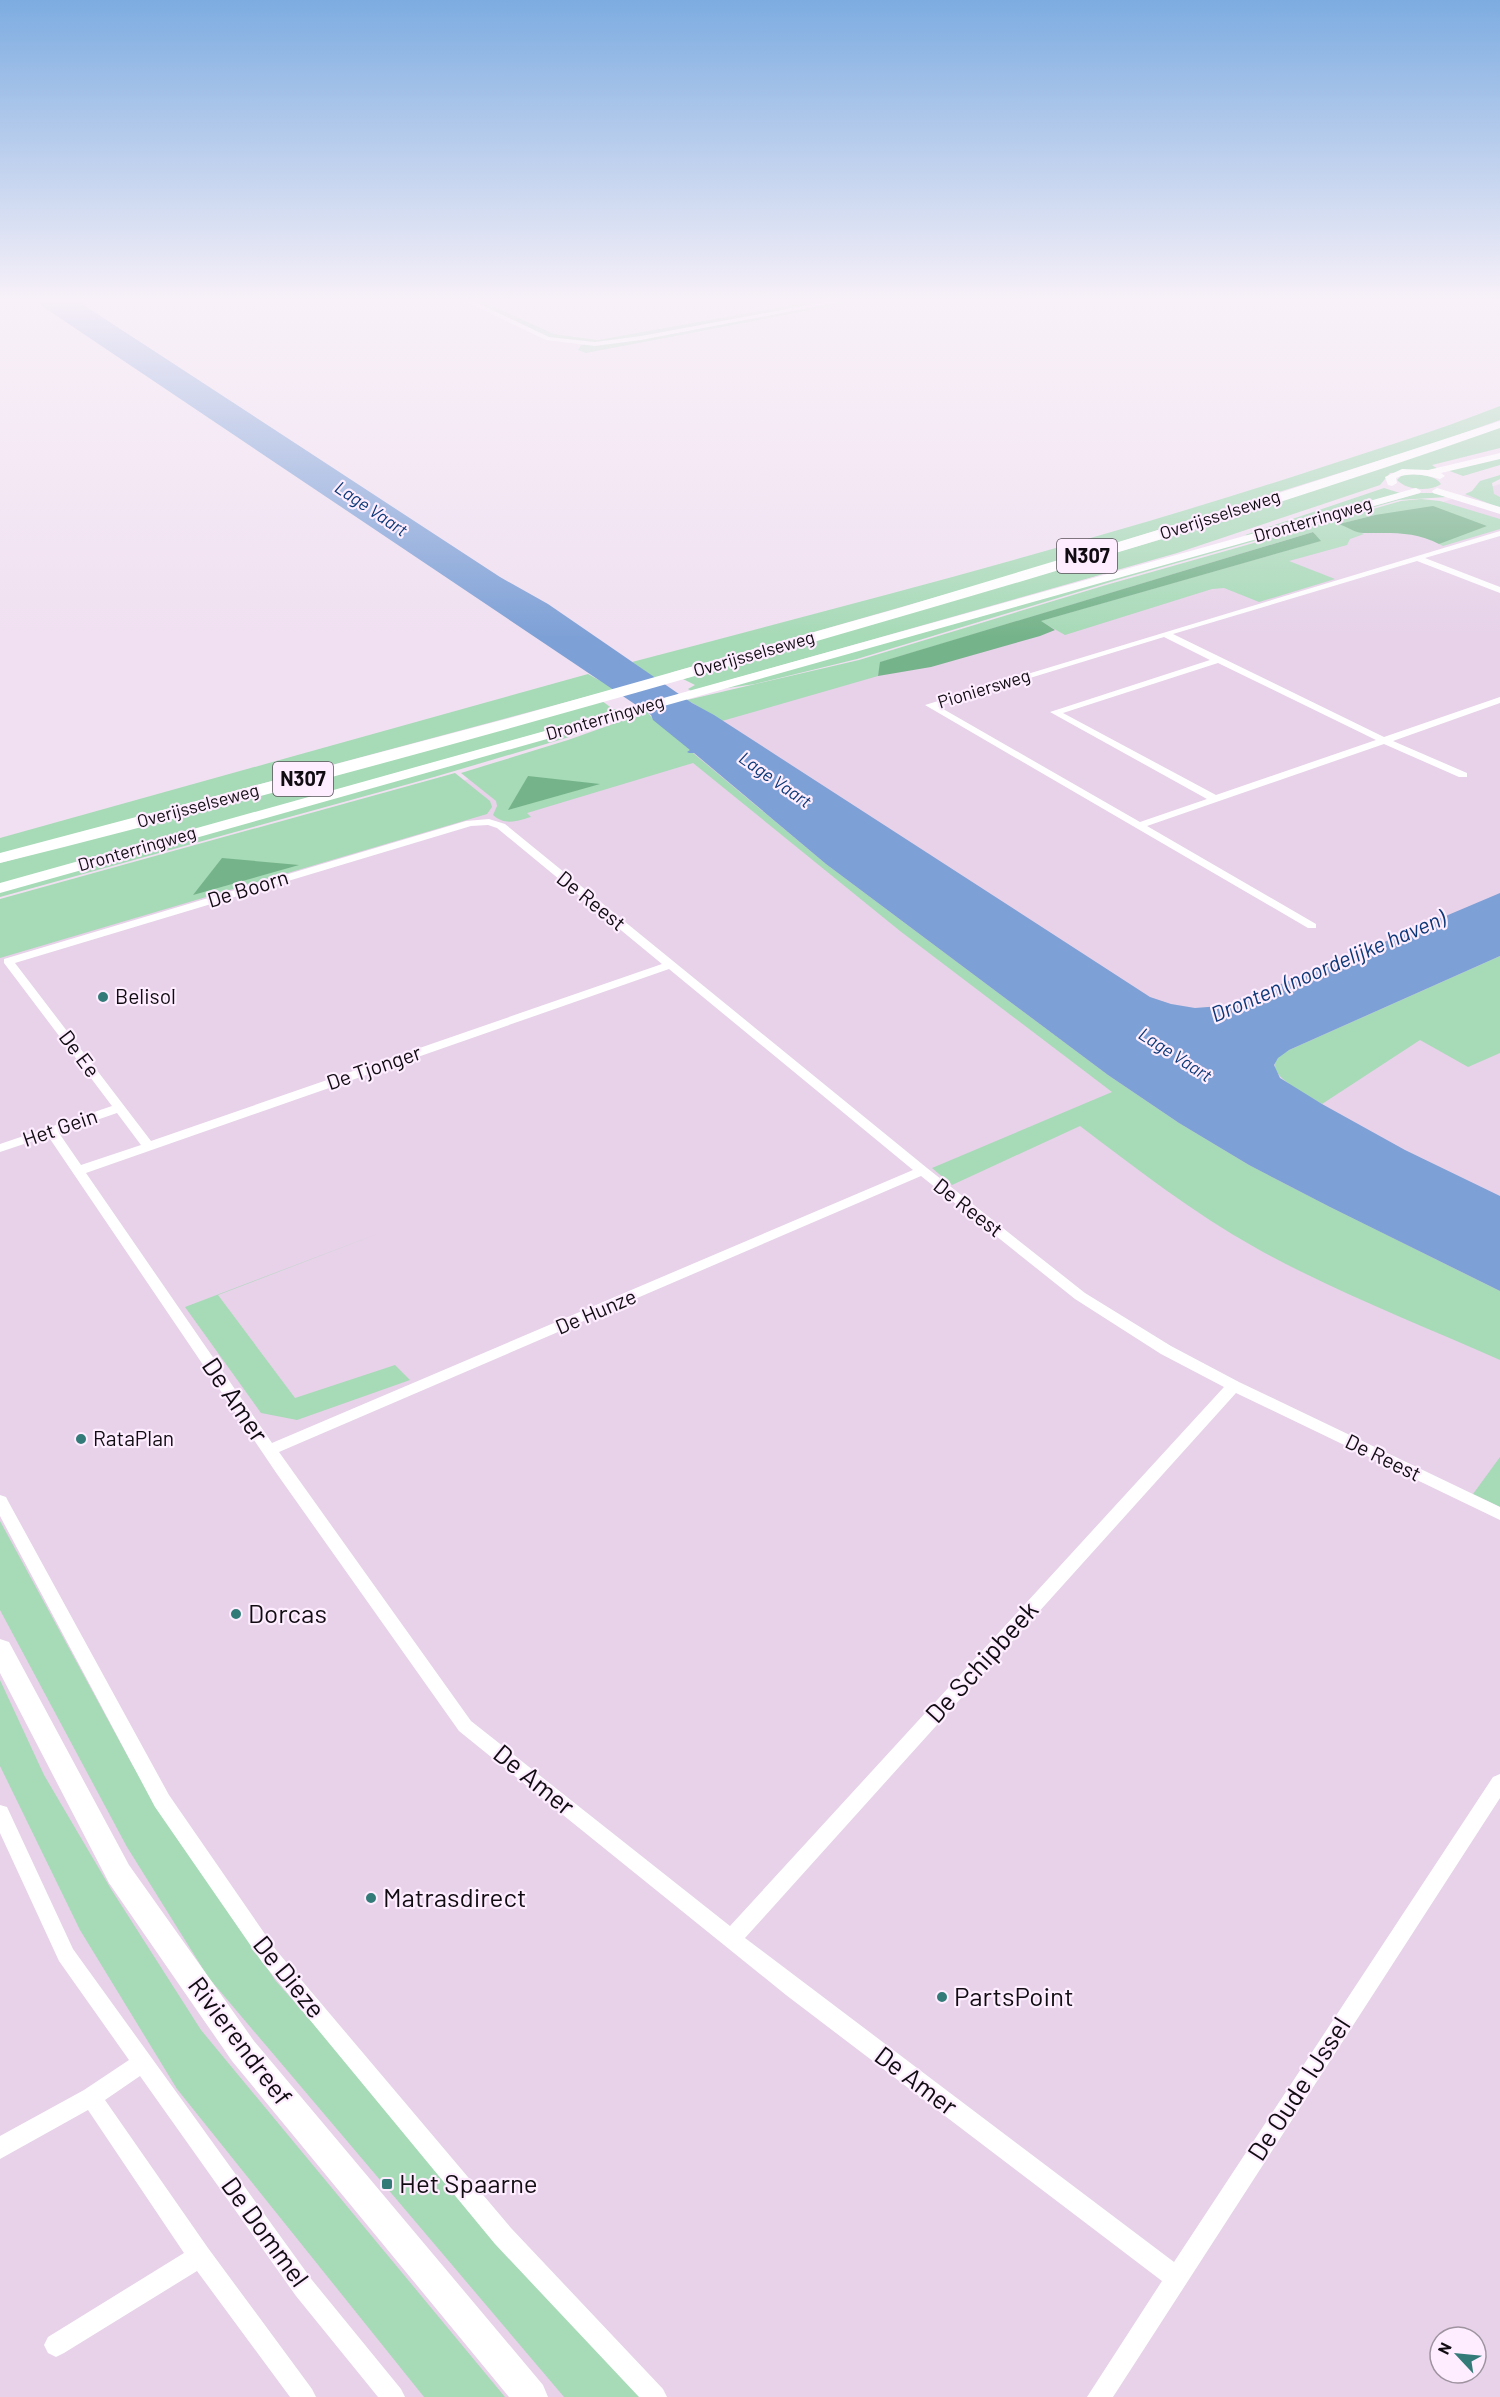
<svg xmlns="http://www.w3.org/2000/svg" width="1500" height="2397" font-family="Barlow,sans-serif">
	<rect width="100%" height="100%" fill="#f0e0f1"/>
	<path fill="#e7d2e9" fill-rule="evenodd" d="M 1500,484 L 1500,2397 L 0,2397 L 0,911 L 686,718 L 1124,582 L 1427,507 ZM 1440,2337 L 1476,2337 L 1476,2373 L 1440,2373 Z"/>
	<g fill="#a7dab7">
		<polygon points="475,302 484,302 554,334 598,340 809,302 828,302 635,338 594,343 549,338"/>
		<polygon points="839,302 854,302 586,353 578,350 581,345 638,340"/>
		<path d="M 1500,406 L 1500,420 L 1438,442 L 1024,572 L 673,672 L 655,679 L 632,662 C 855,603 1078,546 1298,475 C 1365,453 1434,432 1500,406 Z"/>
		<polygon points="1500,427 1500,448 1432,465 1438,469 1431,470 1390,473 1380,485 1177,553 691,691 688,689 695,685 683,679 1203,527"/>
		<polygon points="1500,458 1500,465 1463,476 1447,470"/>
		<path d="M 1411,474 C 1421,475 1435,475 1441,484 C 1430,492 1406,490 1397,480 L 1402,475 Z"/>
		<polygon points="1500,475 1500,479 1492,483 1494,494 1500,497 1500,508 1465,494 1472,491 1480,481"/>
		<polygon points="1384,488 1400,493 1248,536 1245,535"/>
		<polygon points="1420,493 1433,493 1447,497 1399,500 1117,580 857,659 755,684 714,690"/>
		<polygon points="1421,499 1440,501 1500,519 1500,529 1443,546 1439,544 1445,540 1375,515 1340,524 1364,534 1350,539 1347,545 1289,561 1335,579 1259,602 1224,588 1212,589 1065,635 1040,621 1320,541 1313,532 881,662 878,676 722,721 687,700 859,660 1106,585 1401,501"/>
		<polygon points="588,674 615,689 0,854 0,838"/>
		<polygon points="602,701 613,709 625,709 0,884 0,863"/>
		<path d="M 647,712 L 654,720 L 691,750 L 689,753 L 693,753 L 826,864 L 1108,1075 L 1179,1123 L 1249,1165 L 1330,1207 L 1500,1291 L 1500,1360 C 1419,1324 1333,1291 1256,1248 C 1193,1213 1137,1169 1080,1126 L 952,1185 L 932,1168 L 1112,1092 L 900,931 L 693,763 L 527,813 L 531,817 C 516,821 506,826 493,815 L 497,806 L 496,801 L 461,773 L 568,740 Z"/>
		<polygon points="617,718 566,738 434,777 0,897 0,891"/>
		<polygon points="455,773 490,801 492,807 487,814 0,958 0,899"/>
		<path d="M 1500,956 L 1500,1053 L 1468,1067 L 1420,1040 L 1322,1104 C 1311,1097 1270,1078 1275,1063 C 1277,1056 1284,1053 1289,1050 Z"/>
		<polygon points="377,1234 218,1295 295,1398 395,1365 410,1380 297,1420 261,1413 185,1307"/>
		<polygon points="1500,1457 1500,1507 1473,1494"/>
		<polygon points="0,1521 133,1766 275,1980 644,2397 564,2397 208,1977 127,1847 0,1610"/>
		<polygon points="0,1680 44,1775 111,1889 201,2030 505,2397 424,2397 177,2089 80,1930 0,1766"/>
	</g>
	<g fill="#75b38a">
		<path d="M 1433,506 L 1487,526 L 1439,544 C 1415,531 1391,533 1365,533 C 1357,534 1347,527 1339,524 L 1375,515 Z"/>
		<polygon points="1313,532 1321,541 1041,621 1055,630 1040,636 931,667 878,676 880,662"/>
		<polygon points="528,776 600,784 508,810"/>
		<polygon points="222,858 299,865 193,895"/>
	</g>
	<polygon fill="#7da0d6" points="36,302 79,302 500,577 548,604 692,703 714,715 1150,997 1171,1004 1195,1008 1221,1006 1311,973 1500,893 1500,956 1289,1050 1278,1058 1274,1065 1280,1078 1322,1104 1405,1150 1500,1196 1500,1291 1330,1207 1249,1165 1179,1123 1108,1075 826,864 694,753 689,753 687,752 690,750 653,720 651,715"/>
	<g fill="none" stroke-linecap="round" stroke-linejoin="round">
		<g fill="#fff" fill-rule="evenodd">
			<polygon points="467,302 475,302 549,337 595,342 641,336 825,302 838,302 641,340 595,346 546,340"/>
			<path d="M 1500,531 L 1500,536 L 1425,558 L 1500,587 L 1500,593 L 1417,561 L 1173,634 L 1384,737 L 1500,697 L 1500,703 L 1393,741 L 1467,773 L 1467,777 L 1459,777 L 1384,744 L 1147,826 L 1316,924 L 1316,928 L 1308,928 L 925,705 ZM 1164,637 L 1210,660 L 1050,712 L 1207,799 L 1140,822 L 938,706 ZM 1218,663 L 1376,740 L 1216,795 L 1063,713 Z"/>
			<path d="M 489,819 L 505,824 L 927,1168 L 1085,1293 L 1171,1346 L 1239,1382 L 1500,1507 L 1500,1520 L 1236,1393 L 745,1938 L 1174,2262 L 1493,1777 L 1500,1774 L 1500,1798 L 1113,2397 L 1087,2397 L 1162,2281 L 786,1995 L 459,1731 L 277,1474 L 48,1136 L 0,1152 L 0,1144 L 112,1106 L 4,963 L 4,959 L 466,821 ZM 488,825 L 497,828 L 662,964 L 151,1141 L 15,963 L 471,826 ZM 669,969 L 913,1170 L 272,1443 L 86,1173 ZM 117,1113 L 141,1145 L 81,1165 L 59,1133 ZM 921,1176 L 1075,1299 L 1161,1354 L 1224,1387 L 730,1926 L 471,1721 L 279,1452 Z"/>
			<polygon points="0,1495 6,1497 8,1501 169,1795 276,1950 511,2228 663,2389 667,2397 639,2397 495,2244 262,1962 155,1807 0,1516"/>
			<polygon points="0,1805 7,1807 73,1949 312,2280 401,2389 405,2397 378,2397 296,2296 140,2076 105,2100 208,2248 312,2389 316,2397 290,2397 197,2271 64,2353 56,2357 48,2353 44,2345 48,2337 184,2253 88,2110 0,2159 0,2136 84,2090 129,2060 59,1961 0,1833"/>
		</g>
		<polygon fill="#fff" fill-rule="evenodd" points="1494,302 1500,302 1500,304 1495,304"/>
		<g fill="#fff" fill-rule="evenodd">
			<path d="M 1500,453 L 1500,459 L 1441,473 L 1445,476 L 1440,479 C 1425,475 1410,472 1396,478 L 1397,483 L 1392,486 L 1388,485 L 1385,477 L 1402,469 L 1428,470 Z"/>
			<polygon points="1416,488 1421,491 1420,493 0,893 0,883"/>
			<polygon points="1437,488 1500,507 1500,514 1433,493 1432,491"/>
			<polygon points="0,1639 9,1642 129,1865 254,2041 543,2385 548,2397 509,2397 232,2061 109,1883 0,1673"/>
		</g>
		<path fill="#fff" fill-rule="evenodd" d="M 1500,421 L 1500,428 C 1283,505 1062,570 841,634 C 562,715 282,793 0,863 L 0,853 L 510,718 L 896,609 L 1261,499 Z"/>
	</g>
	<linearGradient id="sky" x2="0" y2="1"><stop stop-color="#7dace1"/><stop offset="0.47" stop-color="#f8f1f9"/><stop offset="1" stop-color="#f8f1f9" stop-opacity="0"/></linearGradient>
	<rect width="1500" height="638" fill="url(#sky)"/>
	<g fill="#337b78" stroke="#fdedff" stroke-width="2">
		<circle cx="103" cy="997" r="6"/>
		<circle cx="81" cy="1439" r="6"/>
		<circle cx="236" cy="1614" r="6"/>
		<circle cx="371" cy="1898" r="6"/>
		<circle cx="942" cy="1997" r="6"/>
		<rect x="381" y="2178" width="12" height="12" rx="3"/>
	</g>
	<g text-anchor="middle" stroke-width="4.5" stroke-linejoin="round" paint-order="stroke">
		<g font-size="18" font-style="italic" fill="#0c3877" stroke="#fdedff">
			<text transform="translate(371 509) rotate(34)" y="6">Lage Vaart</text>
			<text transform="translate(775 780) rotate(35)" y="6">Lage Vaart</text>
			<text transform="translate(1175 1055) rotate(33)" y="6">Lage Vaart</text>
		</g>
		<g font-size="18" fill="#110c12" stroke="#fdedff">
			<text transform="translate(1220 515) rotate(-18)" y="6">Overijsselseweg</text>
			<text transform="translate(1313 520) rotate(-16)" y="6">Dronterringweg</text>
			<text transform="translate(754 654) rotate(-16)" y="6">Overijsselseweg</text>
			<text transform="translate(984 689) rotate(-17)" y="6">Pioniersweg</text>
			<text transform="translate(605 718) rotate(-16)" y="6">Dronterringweg</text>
			<text transform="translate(198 806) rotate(-15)" y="6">Overijsselseweg</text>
			<text transform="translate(137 849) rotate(-16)" y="6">Dronterringweg</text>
		</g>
		<g fill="#fdedff" stroke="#585059" stroke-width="1.5">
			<rect x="1057" y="539" width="60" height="34" rx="4.5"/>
			<rect x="273" y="762" width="60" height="34" rx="4.5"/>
		</g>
		<g font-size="20" font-weight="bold" fill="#110c12">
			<text x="1087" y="563">N307</text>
			<text x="303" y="786">N307</text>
		</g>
		<g font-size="21" fill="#110c12" stroke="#fdedff">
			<text transform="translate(248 889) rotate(-17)" y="7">De Boorn</text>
			<text transform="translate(591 901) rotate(39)" y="7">De Reest</text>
			<text transform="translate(79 1054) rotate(53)" y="7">De Ee</text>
			<text transform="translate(374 1068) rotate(-19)" y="7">De Tjonger</text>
			<text transform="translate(60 1128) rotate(-19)" y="7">Het Gein</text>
			<text transform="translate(968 1208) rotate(38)" y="7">De Reest</text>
			<text transform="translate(596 1312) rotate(-23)" y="7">De Hunze</text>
			<text transform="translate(1383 1458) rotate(26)" y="7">De Reest</text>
		</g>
		<g font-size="21" fill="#110c12" stroke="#fdedff" text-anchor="start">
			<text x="115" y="1004">Belisol</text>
			<text x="93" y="1446">RataPlan</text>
		</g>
		<g font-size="22" font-style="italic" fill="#0c3877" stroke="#fdedff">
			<text transform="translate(1328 966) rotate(-23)" y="8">Dronten (noordelijke haven)</text>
		</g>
		<g font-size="26" fill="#110c12" stroke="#fdedff">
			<text transform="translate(235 1400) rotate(56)" y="9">De Amer</text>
			<text transform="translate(982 1662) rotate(-48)" y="9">De Schipbeek</text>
			<text transform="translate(534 1780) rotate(39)" y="9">De Amer</text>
			<text transform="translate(289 1977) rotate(51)" y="9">De Dieze</text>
			<text transform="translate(240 2041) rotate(53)" y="9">Rivierendreef</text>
			<text transform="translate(916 2081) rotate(37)" y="9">De Amer</text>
			<text transform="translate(1299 2089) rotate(-57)" y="9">De Oude IJssel</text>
			<text transform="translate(265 2232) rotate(54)" y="9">De Dommel</text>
		</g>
		<g font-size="26" fill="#110c12" stroke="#fdedff" text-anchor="start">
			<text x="248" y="1623">Dorcas</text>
			<text x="383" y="1907">Matrasdirect</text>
			<text x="954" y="2006">PartsPoint</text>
			<text x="399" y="2193">Het Spaarne</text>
		</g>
	</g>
	<g transform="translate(1458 2355) rotate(296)"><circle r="28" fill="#fdedff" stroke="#9f93a0" stroke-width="1.5"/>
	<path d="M0-4.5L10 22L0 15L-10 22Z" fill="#337b78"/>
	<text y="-9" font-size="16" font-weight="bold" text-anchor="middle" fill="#110c12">N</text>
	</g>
</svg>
